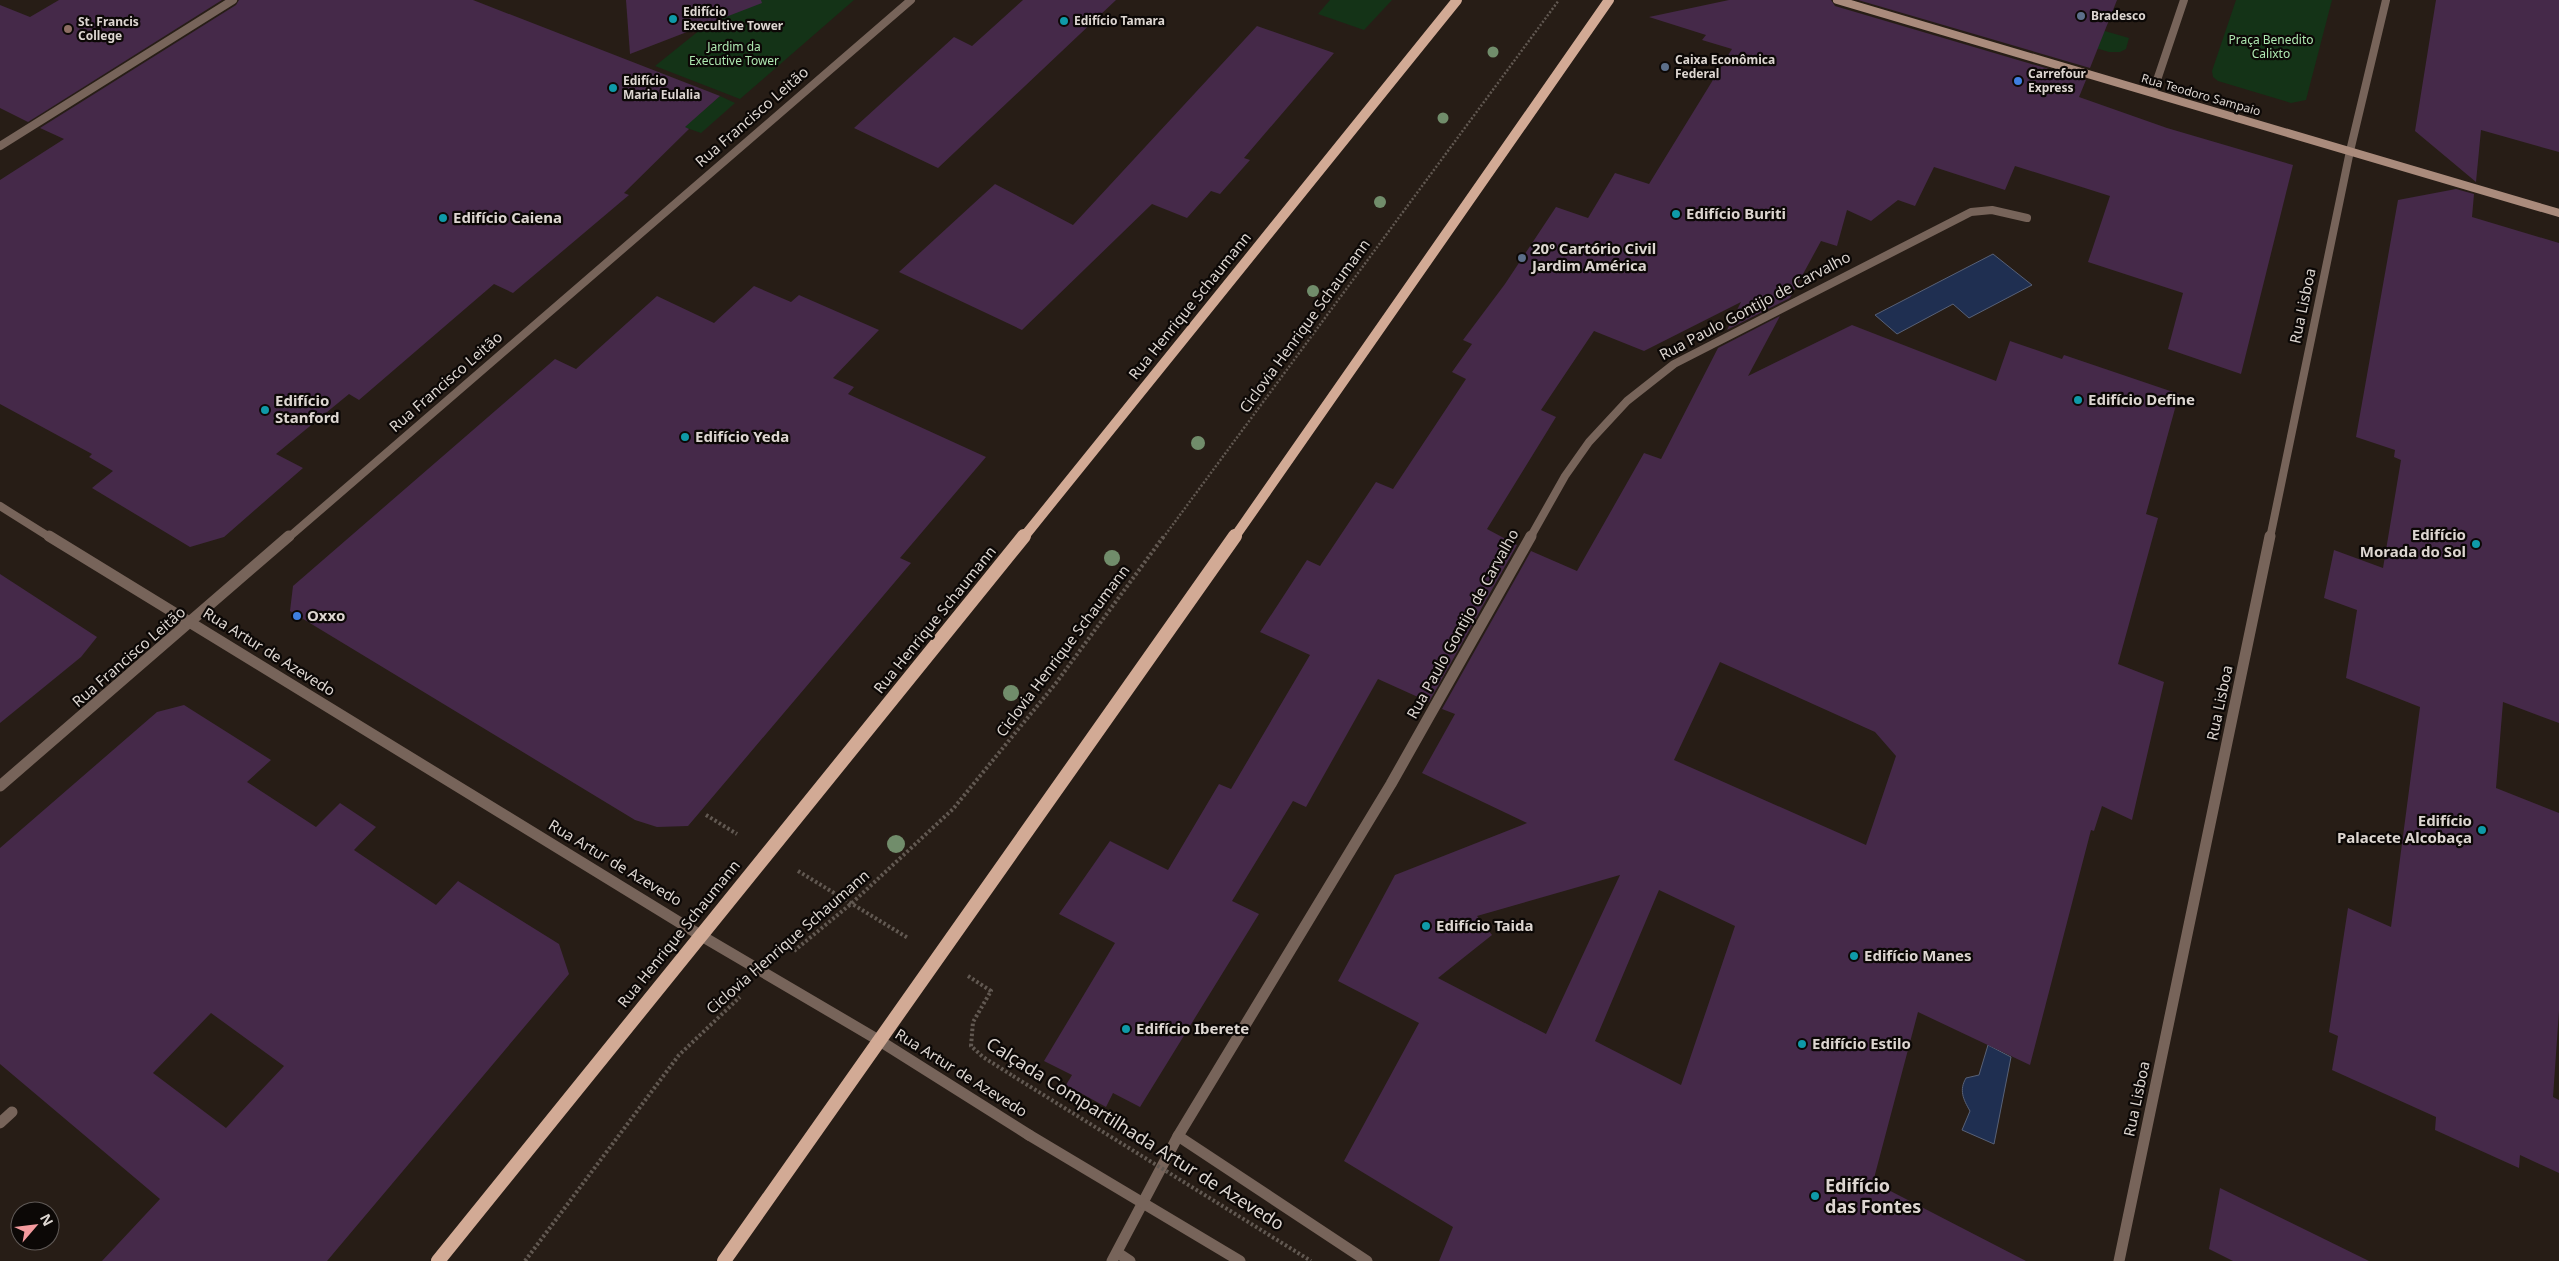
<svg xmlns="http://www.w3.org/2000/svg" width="2559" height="1261" font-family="'Noto Sans',sans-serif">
	<rect width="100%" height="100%" fill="#271d16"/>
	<g fill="#143317">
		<polygon points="760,0 854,0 740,99 655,66 706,25 755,4"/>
		<polygon points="1330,0 1392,0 1364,30 1318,14"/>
		<polygon points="1997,0 2129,38 2126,49 2120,52 2109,52 2042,32"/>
		<polygon points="2236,0 2332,0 2306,100 2291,103 2218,81 2213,77 2212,71"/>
		<polygon points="720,96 735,103 701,133 684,127"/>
	</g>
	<g fill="#1f2f51" stroke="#586177">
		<polygon points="1993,254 2032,285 1969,318 1953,304 1897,334 1875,315"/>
		<path d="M 1988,1045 L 2011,1057 L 1994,1144 L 1962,1130 L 1970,1111 C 1963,1099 1959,1090 1966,1078 L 1979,1075 Z"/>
	</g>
	<g fill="#452949" fill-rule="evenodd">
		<polygon points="59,0 222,0 28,122 0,108 0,5 30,17"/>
		<polygon points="239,0 473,0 720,96 685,127 689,129 624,193 629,195 513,293 494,284 359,400 349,394 276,454 303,468 224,537 190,547 92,488 113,471 89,457 92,454 0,404 0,180 64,139 40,128 236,5"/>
		<polygon points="626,0 761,0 762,3 630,54"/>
		<polygon points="1023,0 1116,0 938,168 854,128 954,37 972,46"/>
		<polygon points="1729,0 1831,0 1835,6 2086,80 2079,97 2167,128 2293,165 2241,374 2168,349 2183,293 2088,262 2110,196 2015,166 2005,190 1934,167 1915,206 1898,200 1871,221 1847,210 1837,246 1821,241 1790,298 1727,330 1741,302 1644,351 1594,331 1541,410 1556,417 1487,529 1517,545 1429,702 1378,679 1306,807 1293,801 1232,901 1259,914 1140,1107 1113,1093 1106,1107 1066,1085 1072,1075 1044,1061 1115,943 1059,914 1110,841 1168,870 1219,784 1231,789 1310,655 1260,632 1307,560 1320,566 1376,482 1393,489 1466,379 1452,372 1472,344 1463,340 1505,284 1556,207 1588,218 1615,173 1649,184 1732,49 1702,40 1706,35 1649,17"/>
		<polygon points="1858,0 2117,0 2090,68"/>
		<polygon points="2436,0 2559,0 2559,152 2481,130 2476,182 2415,131"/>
		<polygon points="1257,26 1334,53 1244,158 1250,160 1220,194 1211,191 1187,218 1152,204 1022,330 899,272 995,184 1073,225"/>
		<polygon points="2456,189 2474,194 2472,217 2559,243 2559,723 2503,702 2496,788 2559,813 2559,1011 2553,1097 2559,1100 2559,1173 2520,1155 2519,1168 2435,1130 2436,1117 2332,1070 2338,1036 2329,1032 2348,908 2391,927 2420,707 2346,678 2357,610 2324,598 2334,550 2383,568 2401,460 2394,457 2395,450 2356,437 2398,200"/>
		<polygon points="754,286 791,302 799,295 879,330 833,378 854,387 848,394 986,457 900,558 911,563 688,826 657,827 635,820 290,611 293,586 555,359 576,369 657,296 714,323"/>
		<path d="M 1780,316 L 1748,376 L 1852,325 L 1996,381 L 2010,341 L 2062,359 L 2064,355 L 2179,394 L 2146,514 L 2158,518 L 2118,664 L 2164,682 L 2132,820 L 2102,806 L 2094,831 L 2091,830 L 2030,1065 L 1918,1012 L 1873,1182 L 2026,1261 L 1439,1261 L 1453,1227 L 1344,1161 L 1419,1023 L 1338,981 L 1395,875 L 1527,823 L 1422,773 L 1455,714 L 1442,709 L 1531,551 L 1577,571 L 1644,453 L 1661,459 L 1718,348 ZM 1720,662 L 1875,732 L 1896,756 L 1866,845 L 1674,760 ZM 1620,875 L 1546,1034 L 1438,978 L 1492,935 L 1477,916 ZM 1659,890 L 1735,926 L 1681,1085 L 1595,1041 Z"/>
		<polygon points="0,574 97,637 81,657 0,723"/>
		<path d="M 184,705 L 271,760 L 247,782 L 316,827 L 340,803 L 376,827 L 354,850 L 436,905 L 458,881 L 559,944 L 569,974 L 327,1261 L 102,1261 L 160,1199 L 0,1064 L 0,848 L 157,712 ZM 211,1013 L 284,1066 L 226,1128 L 153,1073 Z"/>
		<polygon points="2220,1188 2369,1261 2233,1261 2209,1249"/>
	</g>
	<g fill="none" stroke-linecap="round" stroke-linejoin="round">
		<polyline stroke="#625952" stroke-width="2.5" stroke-dasharray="2 2" stroke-linecap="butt" points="1163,538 1559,0"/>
		<g stroke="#625952" stroke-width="4" stroke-dasharray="2.5 2.5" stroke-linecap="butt">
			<polyline points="706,815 737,834"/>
			<polyline points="798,871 908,938"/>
			<polyline points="794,951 852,903 953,809 1056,683 1164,536"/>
			<polyline points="968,976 991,991 973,1022 971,1046 983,1057 1013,1076"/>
			<polyline points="525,1261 679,1055 740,997"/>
		</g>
		<g stroke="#77645a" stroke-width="8">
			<polyline points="2153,92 2184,0"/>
			<polyline points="0,146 233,0"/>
			<polyline points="288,538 911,0"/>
			<polyline points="1530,538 1565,476 1589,442 1627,401 1674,364 1971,212 1992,210 2027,218"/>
			<polyline points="2270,538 2350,151 2386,0"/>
		</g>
		<g stroke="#77645a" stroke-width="11">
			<polyline points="0,786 289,536"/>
			<polyline points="0,1123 12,1112"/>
			<polyline points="1178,1136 1367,1261"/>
			<polyline points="1118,1253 1130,1261"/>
			<polyline points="1112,1261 1178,1136 1391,784 1531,536"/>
			<polyline points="2119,1261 2270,536"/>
		</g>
		<polyline stroke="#77645a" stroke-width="8" points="0,506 51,538"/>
		<polyline stroke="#77645a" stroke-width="11" points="49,536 700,935 880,1041 1029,1135"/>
		<polyline stroke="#aa8b7c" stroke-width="8" points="1837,0 2559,213"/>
		<g stroke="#d2aa95" stroke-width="10">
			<polyline points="1023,538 1457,0"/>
			<polyline points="1234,538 1609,0"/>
		</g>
		<g stroke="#d2aa95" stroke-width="14">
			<polyline points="438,1261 1024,536"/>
			<polyline points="724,1261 1235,536"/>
		</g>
		<polyline stroke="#625952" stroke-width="4" stroke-dasharray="2.5 2.5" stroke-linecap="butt" points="1013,1076 1311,1261"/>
		<polyline stroke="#77645a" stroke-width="11" points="1029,1135 1240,1261"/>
	</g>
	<g fill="#718d6b">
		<circle cx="1493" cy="52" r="5.5"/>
		<circle cx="1443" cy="118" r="5.5"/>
		<circle cx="1380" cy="202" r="6"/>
		<circle cx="1313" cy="291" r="6"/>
		<circle cx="1198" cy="443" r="7"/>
		<circle cx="1112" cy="558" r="8"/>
		<circle cx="1011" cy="693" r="8"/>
		<circle cx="896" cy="844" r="9"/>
	</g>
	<g fill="#5c6f8a" stroke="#0c0806" stroke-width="2">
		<circle cx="2081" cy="16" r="5"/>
		<circle cx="1665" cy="67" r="5"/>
		<circle cx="1522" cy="258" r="5"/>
	</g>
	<g fill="#0f9aa8" stroke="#0c0806" stroke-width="2">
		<circle cx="673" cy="19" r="5"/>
		<circle cx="1064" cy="21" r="5"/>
		<circle cx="613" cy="88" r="5"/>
		<circle cx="1676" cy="214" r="5"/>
		<circle cx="443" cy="218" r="5"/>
		<circle cx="2078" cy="400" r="5"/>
		<circle cx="265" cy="410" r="5"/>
		<circle cx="685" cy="437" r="5"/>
		<circle cx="2476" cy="544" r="5"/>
		<circle cx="2482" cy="830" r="5"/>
		<circle cx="1426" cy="926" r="5"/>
		<circle cx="1854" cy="956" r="5"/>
		<circle cx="1126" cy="1029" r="5"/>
		<circle cx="1802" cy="1044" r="5"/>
		<circle cx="1815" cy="1196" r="5"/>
	</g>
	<circle fill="#8d6e63" stroke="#0c0806" stroke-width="2" cx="68" cy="29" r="5"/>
	<g fill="#3f7fe0" stroke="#0c0806" stroke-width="2">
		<circle cx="2018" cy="81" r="5"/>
		<circle cx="297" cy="616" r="5"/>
	</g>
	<g text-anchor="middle" stroke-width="4.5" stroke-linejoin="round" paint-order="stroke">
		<g font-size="12" font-weight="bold" fill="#ddd6d1" stroke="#0c0806" text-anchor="start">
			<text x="683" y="16">Edifício<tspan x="683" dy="14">Execultive Tower</tspan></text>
			<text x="2091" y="20">Bradesco</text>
			<text x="1074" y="25">Edifício Tamara</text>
			<text x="78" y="26">St. Francis<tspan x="78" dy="14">College</tspan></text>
			<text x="1675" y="64">Caixa Econômica<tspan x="1675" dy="14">Federal</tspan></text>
			<text x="2028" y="78">Carrefour<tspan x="2028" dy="14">Express</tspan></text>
			<text x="623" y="85">Edifício<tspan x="623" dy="14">Maria Eulalia</tspan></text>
		</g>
		<g font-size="12" fill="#aee8b1" stroke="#0c0806">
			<text x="2271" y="44">Praça Benedito<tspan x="2271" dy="14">Calixto</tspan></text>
			<text x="734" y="51">Jardim da<tspan x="734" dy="14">Executive Tower</tspan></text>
		</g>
		<g font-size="12" fill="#ddd6d1" stroke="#0c0806">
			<text transform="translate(2201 95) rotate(16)" y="4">Rua Teodoro Sampaio</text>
		</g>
		<g font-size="15" fill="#ddd6d1" stroke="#0c0806">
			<text transform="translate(752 117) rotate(-41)" y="5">Rua Francisco Leitão</text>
			<text transform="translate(1190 306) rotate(-51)" y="5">Rua Henrique Schaumann</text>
			<text transform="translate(1755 306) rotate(-28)" y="5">Rua Paulo Gontijo de Carvalho</text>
			<text transform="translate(2303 306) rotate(-78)" y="5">Rua Lisboa</text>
			<text transform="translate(1305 326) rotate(-54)" y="5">Ciclovia Henrique Schaumann</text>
			<text transform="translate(446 382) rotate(-41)" y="5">Rua Francisco Leitão</text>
			<text transform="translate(935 620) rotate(-51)" y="5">Rua Henrique Schaumann</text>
			<text transform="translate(1463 624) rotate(-61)" y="5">Rua Paulo Gontijo de Carvalho</text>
			<text transform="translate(1063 651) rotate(-53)" y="5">Ciclovia Henrique Schaumann</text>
			<text transform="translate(269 652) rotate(32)" y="5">Rua Artur de Azevedo</text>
			<text transform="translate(129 657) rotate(-41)" y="5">Rua Francisco Leitão</text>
			<text transform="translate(2220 703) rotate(-78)" y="5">Rua Lisboa</text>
			<text transform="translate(615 863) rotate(31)" y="5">Rua Artur de Azevedo</text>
			<text transform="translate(679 934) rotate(-51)" y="5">Rua Henrique Schaumann</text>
			<text transform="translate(788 942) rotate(-41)" y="5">Ciclovia Henrique Schaumann</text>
			<text transform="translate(961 1073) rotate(32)" y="5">Rua Artur de Azevedo</text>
			<text transform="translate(2137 1099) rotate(-78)" y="5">Rua Lisboa</text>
		</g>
		<g font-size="15" font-weight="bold" fill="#ddd6d1" stroke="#0c0806" text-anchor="start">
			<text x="1686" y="219">Edifício Buriti</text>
			<text x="453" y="223">Edifício Caiena</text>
			<text x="1532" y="254">20º Cartório Civil<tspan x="1532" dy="17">Jardim América</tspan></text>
			<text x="2088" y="405">Edifício Define</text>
			<text x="275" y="406">Edifício<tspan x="275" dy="17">Stanford</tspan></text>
			<text x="695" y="442">Edifício Yeda</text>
			<text x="2466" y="540" text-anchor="end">Edifício<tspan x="2466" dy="17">Morada do Sol</tspan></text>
			<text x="307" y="621">Oxxo</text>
			<text x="2472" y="826" text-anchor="end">Edifício<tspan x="2472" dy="17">Palacete Alcobaça</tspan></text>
			<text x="1436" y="931">Edifício Taida</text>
			<text x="1864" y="961">Edifício Manes</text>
			<text x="1136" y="1034">Edifício Iberete</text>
			<text x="1812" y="1049">Edifício Estilo</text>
		</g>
		<g font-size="18" fill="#ddd6d1" stroke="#0c0806">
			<text transform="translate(1135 1134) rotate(32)" y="6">Calçada Compartilhada Artur de Azevedo</text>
		</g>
		<g font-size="18" font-weight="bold" fill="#ddd6d1" stroke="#0c0806" text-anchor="start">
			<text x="1825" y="1192">Edifício<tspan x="1825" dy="21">das Fontes</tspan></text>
		</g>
	</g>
	<g transform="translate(35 1226) rotate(62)"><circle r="24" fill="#0c0806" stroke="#605a57"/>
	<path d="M0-4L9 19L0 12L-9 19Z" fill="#f59b9e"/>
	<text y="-8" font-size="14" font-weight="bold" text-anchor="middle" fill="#ddd6d1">N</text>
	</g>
</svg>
